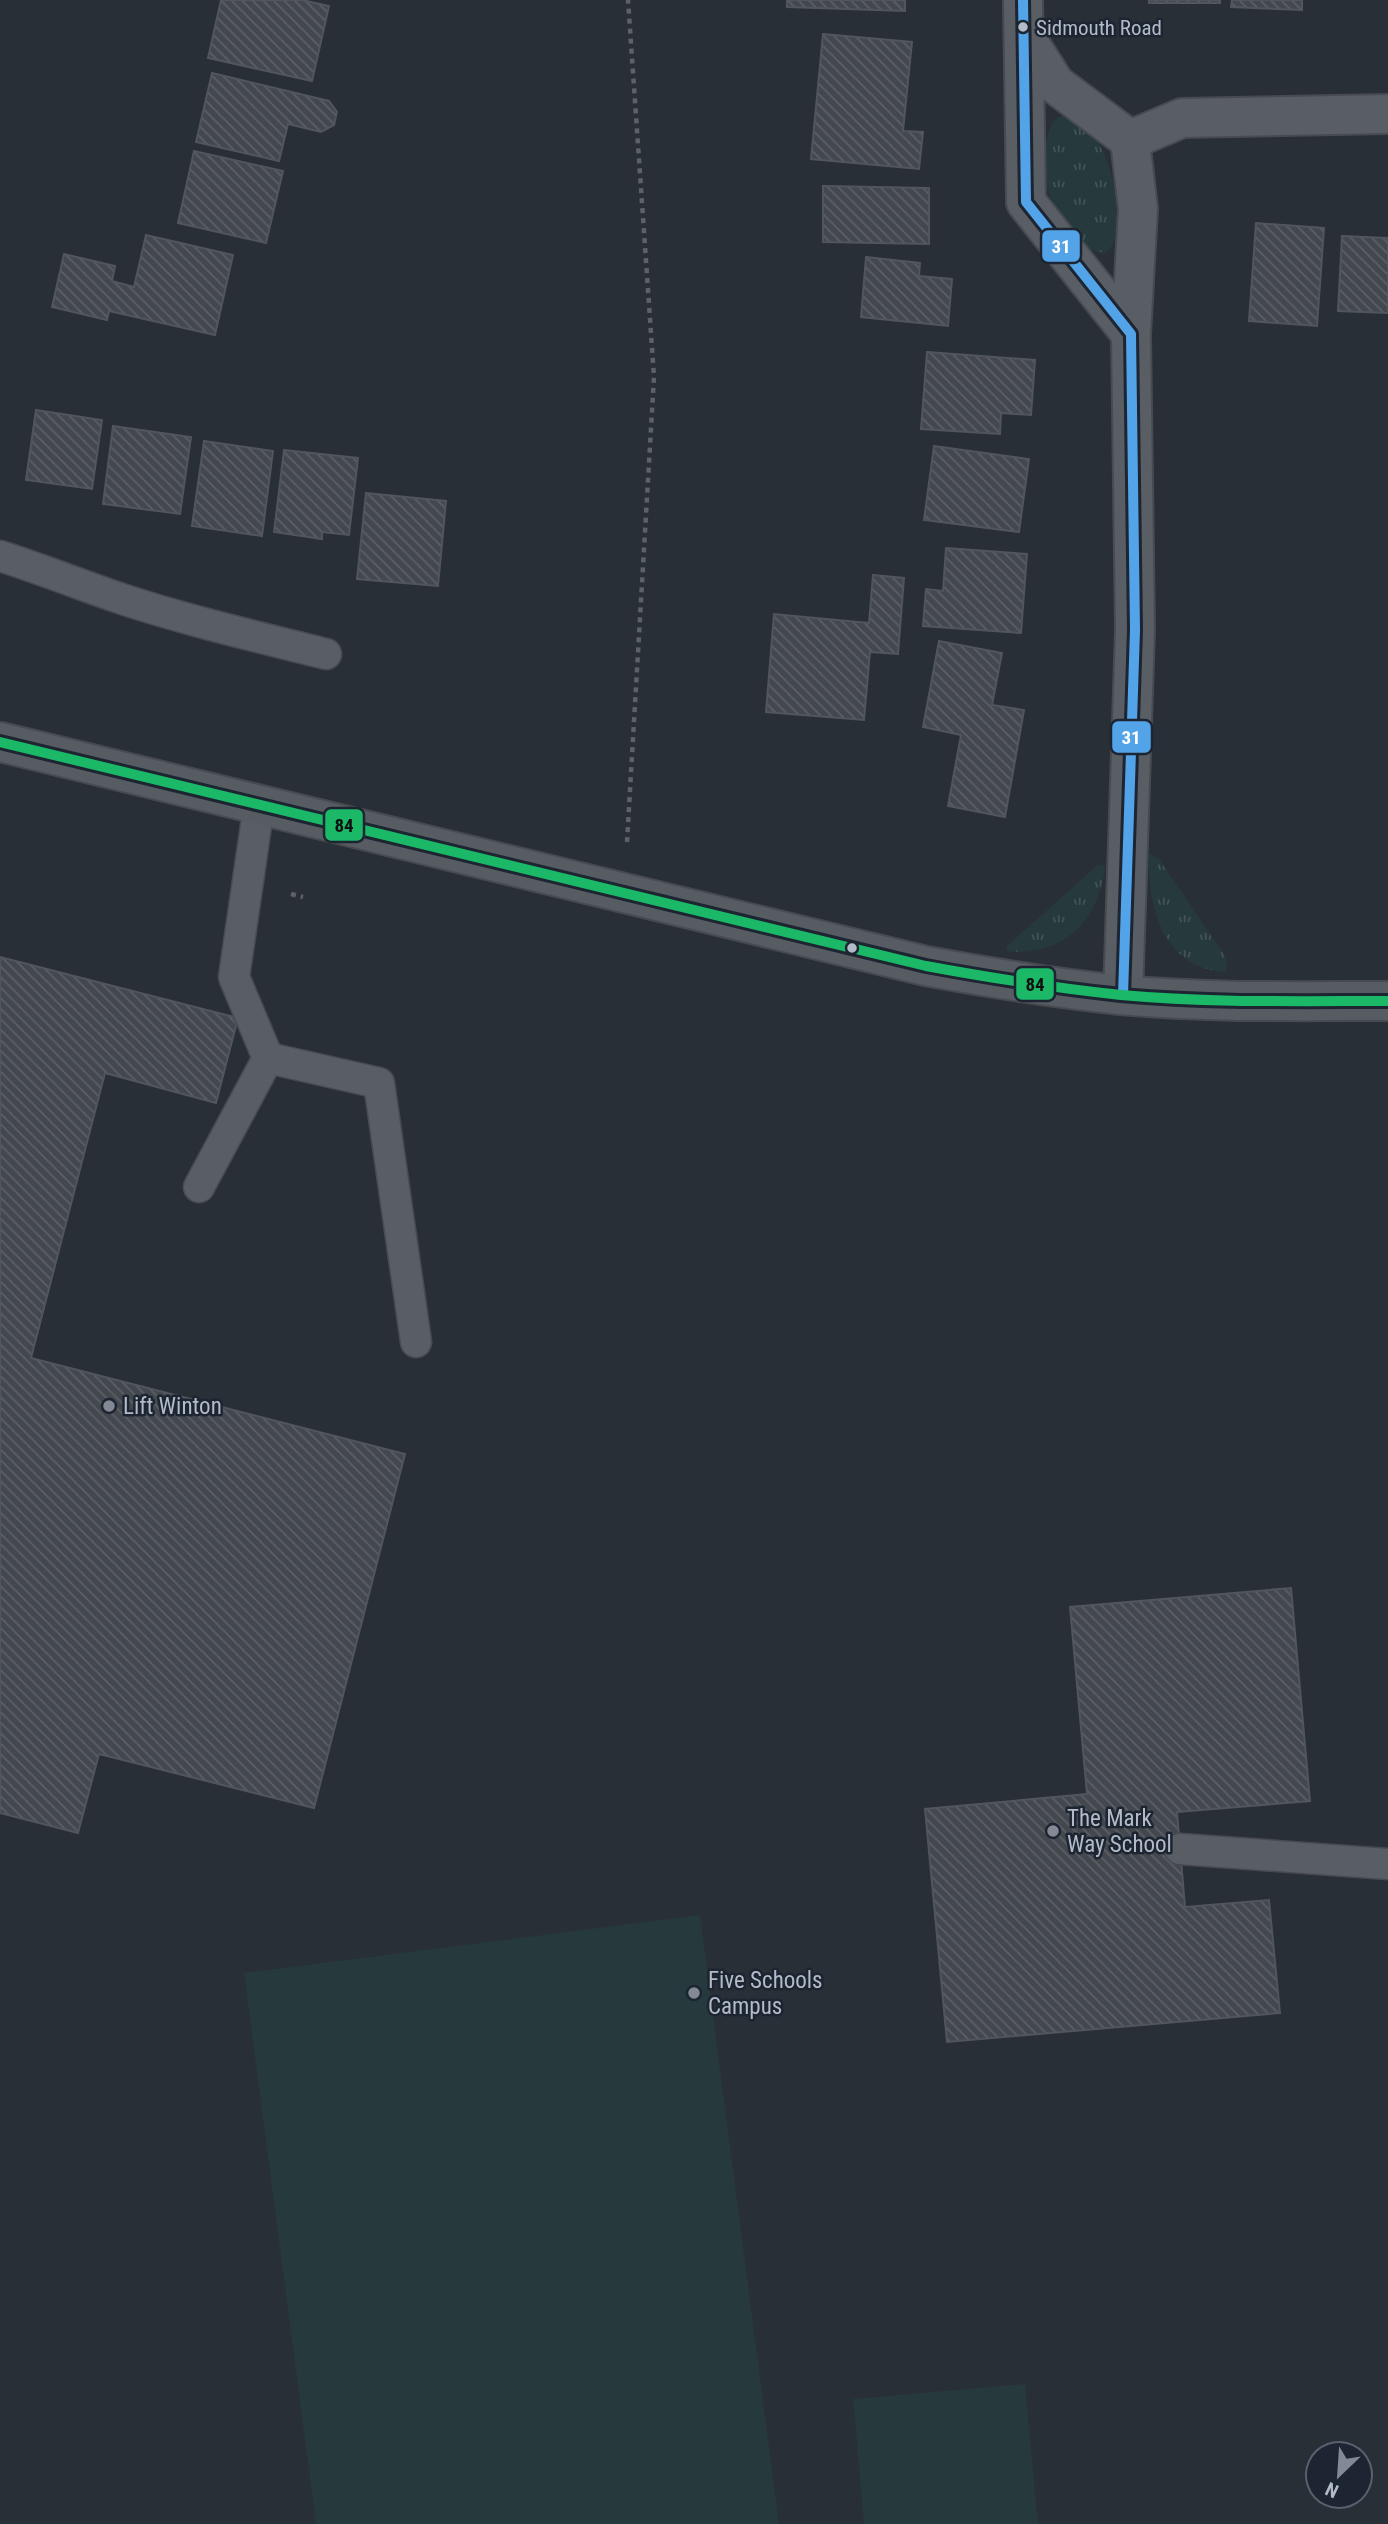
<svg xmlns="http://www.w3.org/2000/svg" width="1388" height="2524" font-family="'Roboto Condensed',sans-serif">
	<defs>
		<pattern id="grass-tufts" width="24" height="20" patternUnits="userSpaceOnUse" patternTransform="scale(1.75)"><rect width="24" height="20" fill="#26393c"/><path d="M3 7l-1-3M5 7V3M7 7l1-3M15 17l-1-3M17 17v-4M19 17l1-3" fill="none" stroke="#435457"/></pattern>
		<pattern id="building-back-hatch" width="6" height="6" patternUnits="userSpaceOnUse" patternTransform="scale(1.75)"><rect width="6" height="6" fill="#43484e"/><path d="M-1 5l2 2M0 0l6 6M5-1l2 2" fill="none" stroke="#5c6066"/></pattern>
	</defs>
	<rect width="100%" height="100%" fill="#292f36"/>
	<g fill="url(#grass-tufts)">
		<path d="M 1059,117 C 1116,114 1130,245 1105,252 C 1084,257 1054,210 1049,193 C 1043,176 1042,127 1059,117 Z"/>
		<path d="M 1149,853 L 1159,859 L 1227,959 L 1226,972 C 1163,969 1147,906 1149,853 Z"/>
		<path d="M 1098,865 L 1105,866 C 1099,921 1063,957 1006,951 L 1007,946 Z"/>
	</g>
	<g fill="#26393c">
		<polygon points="700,1915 779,2524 316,2524 244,1973"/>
		<polygon points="1025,2384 1038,2524 864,2524 853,2399"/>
	</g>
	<g fill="url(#building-back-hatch)" stroke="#51565e" stroke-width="2">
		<polygon points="221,0 302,0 329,6 312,81 208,58"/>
		<polygon points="787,0 905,0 905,11 787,7"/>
		<rect x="1149" y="0" width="71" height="3"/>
		<polygon points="1232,0 1302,0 1302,10 1231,7"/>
		<polygon points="823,34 912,42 903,131 923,132 919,169 811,159"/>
		<polygon points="212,73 329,101 337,112 334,125 321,132 288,124 279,161 196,142"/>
		<polygon points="194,151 283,171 266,243 178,223"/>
		<polygon points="823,186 929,188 929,244 823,242"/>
		<polygon points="1256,223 1324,228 1317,326 1249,321"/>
		<polygon points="146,235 233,255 215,335 109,311 107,320 52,307 64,254 115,266 112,281 134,287"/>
		<polygon points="1342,236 1388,238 1388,313 1338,311"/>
		<polygon points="866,257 920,263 919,276 952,279 948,326 861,317"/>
		<polygon points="927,352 1035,360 1031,415 1001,413 1000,434 921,429"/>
		<polygon points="36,410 102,420 92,489 26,480"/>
		<polygon points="113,426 191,437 180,514 103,504"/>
		<polygon points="204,441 273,451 262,536 192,526"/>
		<polygon points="934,446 1029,459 1019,532 924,520"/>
		<polygon points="284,450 358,458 349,535 322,532 322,539 274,532"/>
		<polygon points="366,493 446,501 438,586 357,579"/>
		<polygon points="946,548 1027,554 1021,633 923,626 926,589 943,591"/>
		<polygon points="873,575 904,578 898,654 870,652 864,720 766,712 774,614 869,623"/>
		<polygon points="939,641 1002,653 992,705 1024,710 1005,817 948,806 961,735 923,727"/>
		<polygon points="0,957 238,1018 216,1103 105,1073 31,1358 405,1454 314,1808 99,1754 78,1833 0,1813"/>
		<polygon points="1291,1588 1310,1801 1177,1812 1185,1907 1269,1900 1280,2013 947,2042 925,1809 1087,1794 1070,1607"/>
	</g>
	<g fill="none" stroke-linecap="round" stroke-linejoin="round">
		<g stroke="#474b51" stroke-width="33">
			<g id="lane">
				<path d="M 0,556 C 41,569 81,585 122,599 C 189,621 258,637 326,654"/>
				<polyline points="259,805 234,977 268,1058 379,1083 416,1342"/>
				<polyline points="199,1187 268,1058"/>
				<polyline points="1180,1849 1388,1864"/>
			</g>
		</g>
		<g stroke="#474b51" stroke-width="42">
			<g id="street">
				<polyline points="1023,0 1026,202 1131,334 1135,630 1123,995"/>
				<polyline points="1024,35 1055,84 1130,140 1138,209 1131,334"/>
				<polyline points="1130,140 1182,118 1388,114"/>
			</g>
		</g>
		<g stroke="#474b51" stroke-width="42">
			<path id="secondary" d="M 0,742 L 926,966 C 991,978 1055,988 1121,995 C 1210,1003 1299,1001 1388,1001"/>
		</g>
		<g stroke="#5c6268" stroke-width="4.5" stroke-dasharray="5 5" stroke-linecap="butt">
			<polyline points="627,842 654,377 628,0"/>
			<polyline points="291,894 303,897"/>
		</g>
		<use href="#lane" stroke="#595d64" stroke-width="30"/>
		<use href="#street" stroke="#595d64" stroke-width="38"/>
		<use href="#secondary" stroke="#575c63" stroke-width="38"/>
		<g stroke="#1c2531" stroke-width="16">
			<polyline id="bus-1" points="1023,0 1026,202 1131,334 1135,630 1123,995"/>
		</g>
		<g stroke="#1c2531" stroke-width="16">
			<path id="bus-2" d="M 0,742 L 926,966 C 991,978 1055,988 1121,995 C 1210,1003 1299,1001 1388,1001"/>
		</g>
		<use href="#bus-1" stroke="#53a3e8" stroke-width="10"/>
		<use href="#bus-2" stroke="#1ab867" stroke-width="10"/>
	</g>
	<g fill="#b3bbc8" stroke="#1c2531" stroke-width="2.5">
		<circle cx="1023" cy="27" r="6"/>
		<circle cx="852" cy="948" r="6"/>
	</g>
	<g fill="#838a95" stroke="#1c2531" stroke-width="2.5">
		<circle cx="109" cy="1406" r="7"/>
		<circle cx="1053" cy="1831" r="7"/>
		<circle cx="694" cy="1993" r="7"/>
	</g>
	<g text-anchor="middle" stroke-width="5" stroke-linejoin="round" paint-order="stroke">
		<g font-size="21" fill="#b3bbc8" stroke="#1c2531" text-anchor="start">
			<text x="1036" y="35">Sidmouth Road</text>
		</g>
		<g font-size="23" fill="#b3bbc8" stroke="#1c2531" text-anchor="start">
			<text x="123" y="1414">Lift Winton</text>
			<text x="1067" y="1826">The Mark<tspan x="1067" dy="26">Way School</tspan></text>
			<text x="708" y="1988">Five Schools<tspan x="708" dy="26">Campus</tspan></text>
		</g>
	</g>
	<g stroke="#1c2531" stroke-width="2.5">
		<rect x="1041" y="229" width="40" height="34" rx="7" fill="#53a3e8"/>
		<rect x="1111" y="720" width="41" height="34" rx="7" fill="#53a3e8"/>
		<rect x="324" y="808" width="40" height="34" rx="7" fill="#1ab867"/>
		<rect x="1015" y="967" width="40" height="34" rx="7" fill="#1ab867"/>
	</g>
	<g font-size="19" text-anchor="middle" font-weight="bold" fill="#fff">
		<text x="1061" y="253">31</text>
		<text x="1131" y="744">31</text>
	</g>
	<g font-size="19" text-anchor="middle" font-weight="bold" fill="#111">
		<text x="344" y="832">84</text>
		<text x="1035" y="991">84</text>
	</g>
	<g transform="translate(1339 2475) rotate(205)"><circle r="33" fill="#1c2531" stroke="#58616d" stroke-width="2"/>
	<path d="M0-5L12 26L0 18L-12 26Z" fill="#838a95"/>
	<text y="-10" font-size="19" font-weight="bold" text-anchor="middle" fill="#b3bbc8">N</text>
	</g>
</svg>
